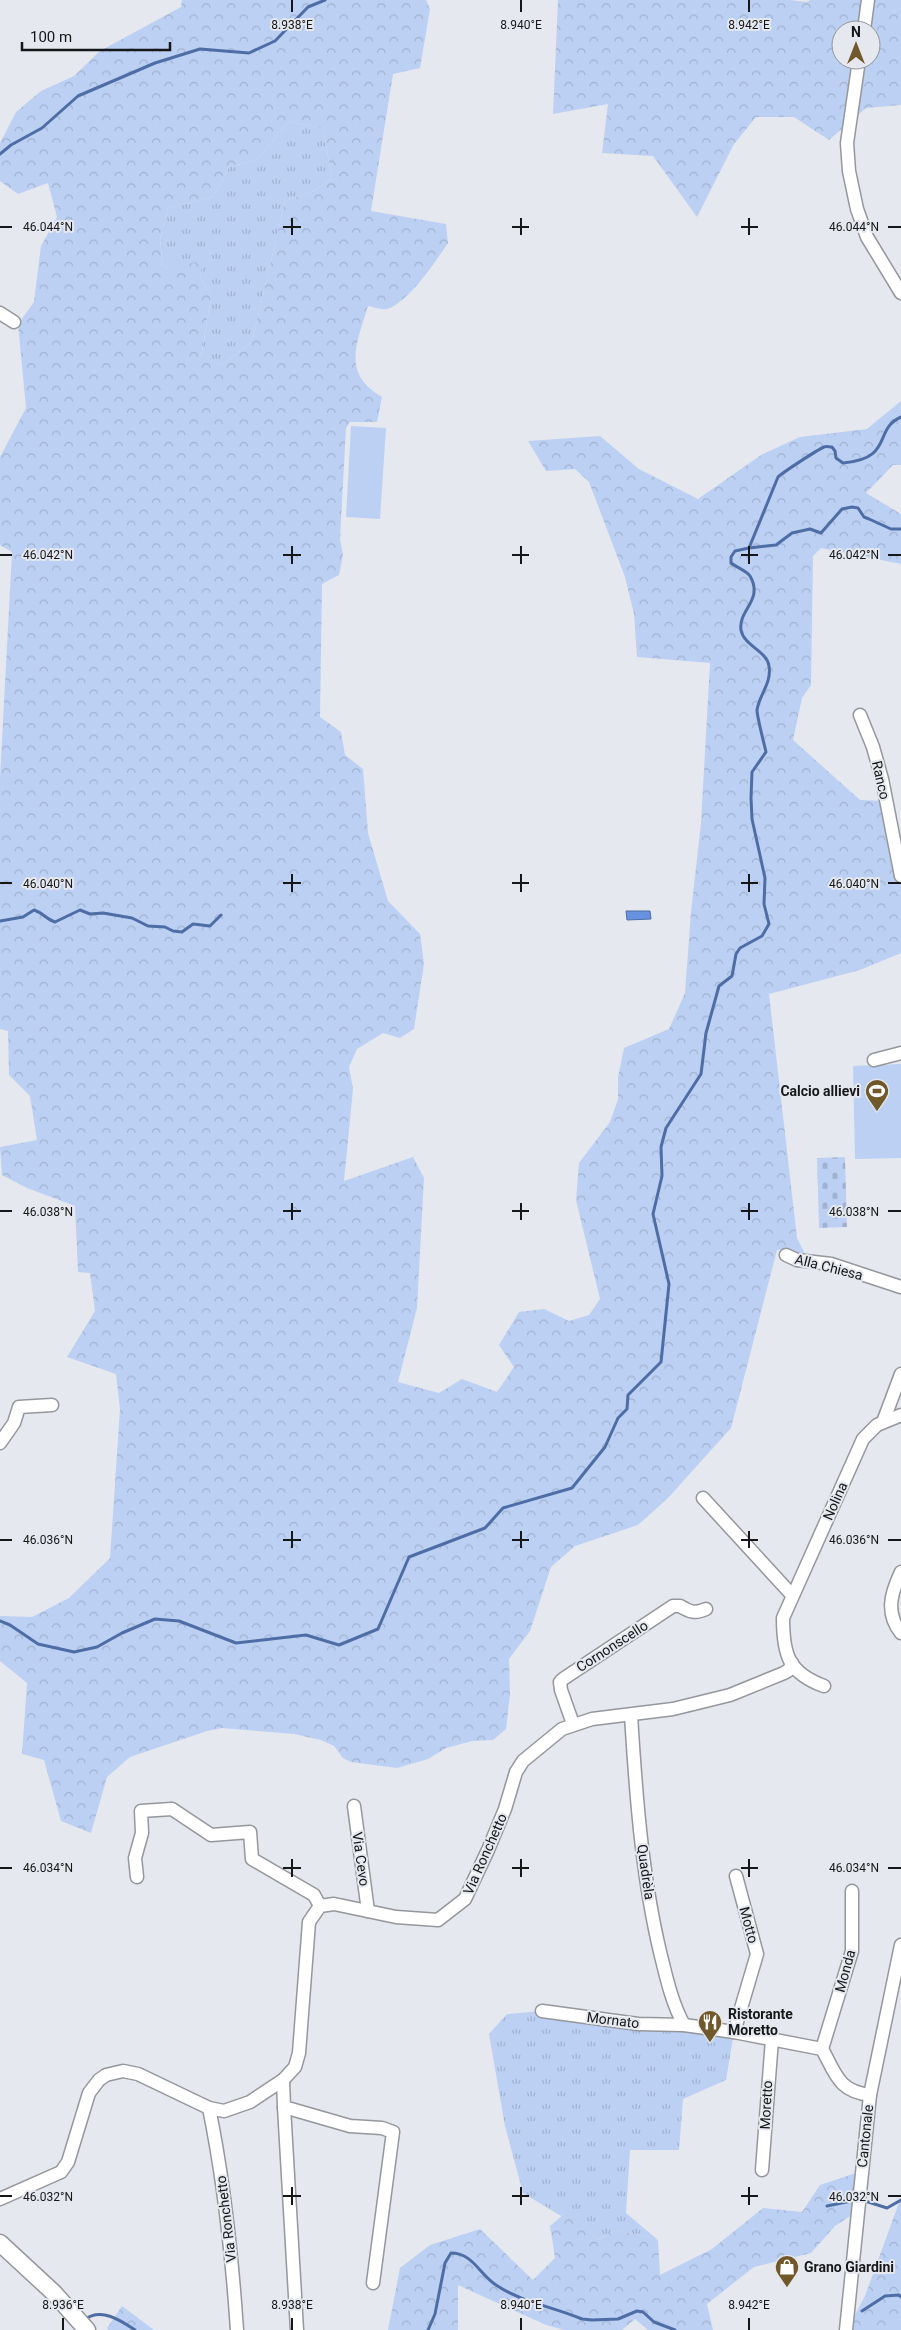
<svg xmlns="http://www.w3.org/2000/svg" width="901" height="2330" font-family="Roboto,sans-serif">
	<defs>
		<pattern id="grass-tufts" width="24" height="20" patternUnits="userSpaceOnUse" patternTransform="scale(1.25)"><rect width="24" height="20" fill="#bcd0f3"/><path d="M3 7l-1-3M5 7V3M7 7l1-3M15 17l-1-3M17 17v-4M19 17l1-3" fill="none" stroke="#a1b2d0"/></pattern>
		<pattern id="forest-crowns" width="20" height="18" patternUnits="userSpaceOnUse" patternTransform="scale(1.25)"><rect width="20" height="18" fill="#bcd0f3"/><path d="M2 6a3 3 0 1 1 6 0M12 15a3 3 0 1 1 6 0" fill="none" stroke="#a1b2d0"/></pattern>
		<pattern id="cemetery-stones" width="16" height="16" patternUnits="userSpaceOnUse" patternTransform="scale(1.25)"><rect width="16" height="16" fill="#bcd0f3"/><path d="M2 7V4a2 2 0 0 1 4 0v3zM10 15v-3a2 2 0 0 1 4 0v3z" fill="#a1b2d0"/></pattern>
	</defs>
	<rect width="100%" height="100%" fill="#e5e8ee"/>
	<g fill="url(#grass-tufts)">
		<polygon points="289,122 323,128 332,179 314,191 285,201 252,342 222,365 201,358 211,297 200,277 202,262 163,268 160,239 168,208 213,197 229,167 256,160"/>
		<polygon points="542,2011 734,2032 726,2080 683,2099 679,2150 630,2150 626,2213 658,2240 617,2230 597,2240 571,2209 561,2216 523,2193 505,2126 489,2034 507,2014"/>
	</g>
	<g fill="url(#forest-crowns)" fill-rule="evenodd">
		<path d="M 182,0 L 426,0 L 430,9 L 420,68 L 393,74 L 371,211 L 446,224 L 448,243 C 435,262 409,302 387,309 C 381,310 374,307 368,306 C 357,343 341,373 382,397 L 377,422 L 350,422 L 346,428 L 340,539 L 343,555 L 339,575 L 322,584 L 320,717 L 341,732 L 345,755 L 363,769 L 368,833 L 388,901 L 420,934 L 424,964 L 414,1029 L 400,1038 L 383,1033 L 357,1049 L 349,1067 L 353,1089 L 344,1181 L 413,1157 L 424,1178 L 417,1308 L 398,1382 L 439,1393 L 462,1379 L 497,1392 L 514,1367 L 499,1345 L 519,1312 L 544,1309 L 569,1321 L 589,1315 L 600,1299 L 576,1200 L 579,1163 L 610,1122 L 618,1099 L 618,1077 L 624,1048 L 669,1029 L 685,993 L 691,912 L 701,823 L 710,663 L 637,657 L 634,614 L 625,577 L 589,482 L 575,469 L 546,471 L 528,441 L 600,436 L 639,469 L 698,499 L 761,455 L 800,437 L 867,429 L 901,401 L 901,465 L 893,465 L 866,493 L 901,514 L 901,564 L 821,548 L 813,556 L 811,685 L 802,698 L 793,740 L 860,800 L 886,801 L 901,876 L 901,953 L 860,970 L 769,994 L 797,1238 L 805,1254 L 796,1258 L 788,1248 L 777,1250 L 731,1428 L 668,1498 L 638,1525 L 575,1546 L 551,1567 L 530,1631 L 509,1659 L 510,1694 L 506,1729 L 493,1740 L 472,1741 L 446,1748 L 428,1759 L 397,1768 L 351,1762 L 343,1758 L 334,1746 L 321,1740 L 294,1734 L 222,1728 L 207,1731 L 130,1757 L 107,1777 L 91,1833 L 61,1821 L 44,1760 L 22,1754 L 27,1683 L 0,1661 L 0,1616 L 32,1617 L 69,1598 L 110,1558 L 120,1409 L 116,1374 L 67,1357 L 95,1311 L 90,1273 L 78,1272 L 75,1206 L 27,1188 L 2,1175 L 0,1147 L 37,1140 L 30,1096 L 9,1075 L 8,1031 L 0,1029 L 0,778 L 12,552 L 0,545 L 0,457 L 26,408 L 18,324 L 34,302 L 41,246 L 57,217 L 48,183 L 18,194 L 0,181 L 0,143 L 16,112 L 41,91 L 74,76 L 100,51 L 181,7 ZM 289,122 L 323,128 L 332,179 L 314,191 L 285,201 L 252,342 L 222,365 L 201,357 L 211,297 L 200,277 L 203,261 L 163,268 L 160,239 L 168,208 L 213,197 L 229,167 L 256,160 Z"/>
		<path d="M 558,0 L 790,0 L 807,2 L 810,0 L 901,0 L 901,105 L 866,108 L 829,140 L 794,117 L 756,117 L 734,144 L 697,217 L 653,156 L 602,153 L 608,104 L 553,114 ZM 841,30 L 871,30 L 871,60 L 841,60 Z"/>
		<polygon points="862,2171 858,2211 835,2226 811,2253 754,2267 707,2304 713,2330 648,2330 635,2319 622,2330 564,2330 546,2325 458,2285 458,2330 388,2330 400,2268 430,2245 480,2229 533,2280 555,2258 550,2226 571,2208 597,2240 617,2230 658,2240 660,2275 712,2249 763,2208 802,2212 820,2185"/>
		<polygon points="901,2197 901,2330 847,2330 865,2296"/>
		<polygon points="122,2306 154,2330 108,2330 107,2328"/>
	</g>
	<polygon fill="url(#cemetery-stones)" points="845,1157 847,1227 819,1228 817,1158"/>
	<g fill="#bcd0f3">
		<polygon points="351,426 386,428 380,519 346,517"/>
		<polygon points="901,1064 901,1158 855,1159 853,1066"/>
	</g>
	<polygon fill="#6692e1" stroke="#4e6da5" points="626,911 650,911 651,919 627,920"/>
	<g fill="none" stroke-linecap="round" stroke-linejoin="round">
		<g stroke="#4e6da5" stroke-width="3">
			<polyline points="0,154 11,145 42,128 78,96 155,63 200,49 249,53 275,41 308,7 325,0"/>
			<polyline points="749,548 776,545 792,533 810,529 821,533 842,509 852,507 858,508 864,517 869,519 891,529 901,529"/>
			<path d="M 0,921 L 23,917 L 34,910 C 43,913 46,919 55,922 L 80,910 L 90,914 L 103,913 L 132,918 L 148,926 L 165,927 L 173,931 L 182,932 L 193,924 L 210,926 L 221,915"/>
			<path d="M 0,1621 L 10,1625 L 38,1644 L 74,1652 L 97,1647 L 122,1633 L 155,1619 L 179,1621 L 236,1643 L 306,1635 L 339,1645 L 378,1629 L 409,1557 L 485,1528 L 503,1508 L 572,1488 L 605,1447 L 618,1418 L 627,1409 L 628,1395 L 661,1362 L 669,1284 L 653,1214 L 662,1176 L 661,1147 L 666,1128 L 701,1074 L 706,1033 L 719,986 L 732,976 L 736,954 L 740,948 L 762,936 L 769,924 L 764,904 L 765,878 L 752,819 L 751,798 L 752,772 L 766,752 C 764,743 757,717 757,710 C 759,695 772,683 769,666 C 767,651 744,646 741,630 C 738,610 764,600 750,576 C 747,571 736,567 731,563 L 731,557 L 735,551 L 749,548 L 778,477 C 782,473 817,450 824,447 C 826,446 829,447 832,447 L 835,451 L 836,458 L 843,463 C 894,459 873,429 901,417"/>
			<polyline points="862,2200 887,2208 901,2200"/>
			<polyline points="827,2206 856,2200"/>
			<polyline points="862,2311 885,2296 899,2295 901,2297"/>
			<path d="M 84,2320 C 101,2307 120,2320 135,2330"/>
			<path d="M 428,2330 L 435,2314 L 445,2263 L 451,2253 C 473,2253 479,2274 496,2285 C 521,2302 554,2307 582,2319 L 592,2320 L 618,2319 L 637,2311 L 643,2312 L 654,2322 L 675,2330"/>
		</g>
		<g stroke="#94979c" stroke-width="15">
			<g id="minor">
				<polyline points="864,30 868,0"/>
				<polyline points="859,60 847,143 849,171 857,209 867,237 901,293"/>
				<polyline points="0,313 14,322"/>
				<polyline points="860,715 873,747 882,779 901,876"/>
				<polyline points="874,1060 901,1053"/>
				<polyline points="786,1255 797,1260 831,1264 901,1287"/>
				<polyline points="883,1422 901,1374"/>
				<polyline points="0,1443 14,1423 19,1407 52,1405"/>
				<polyline points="703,1498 792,1595"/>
				<path d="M 901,1572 C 891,1593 885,1613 901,1633"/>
				<path d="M 824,1686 C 788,1673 783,1654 783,1618 L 863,1439 L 877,1425 L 901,1415"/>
				<path d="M 631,1715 C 636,1796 642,1878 661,1956 C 667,1980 672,2003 684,2025"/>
				<path d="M 573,1724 L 561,1690 L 560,1682 L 563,1679 L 673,1606 L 680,1606 C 690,1612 695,1614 706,1609"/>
				<polyline points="354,1806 368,1911"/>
				<polyline points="137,1877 135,1858 142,1833 141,1811 172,1809 211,1835 250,1832 252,1859 314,1895 320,1906"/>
				<path d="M 542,2011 L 638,2024 L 684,2025 L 734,2032 L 822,2049 C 836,2074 838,2091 870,2095"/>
				<polyline points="734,2032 757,1954 736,1876"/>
				<polyline points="822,2049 852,1951 852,1891"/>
				<polyline points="283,2080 284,2107 350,2126 382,2128 393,2132 373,2283"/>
				<polyline points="284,2107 297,2330"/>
				<path d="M 209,2108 C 224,2181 232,2256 237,2330"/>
				<polyline points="762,2170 772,2039"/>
				<polyline points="0,2199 61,2172 68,2162 89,2093 99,2080 106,2075 123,2071 138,2074 209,2108 224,2111 250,2102 283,2080 295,2067 299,2053 309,1922 320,1906 334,1904 396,1917 438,1920 465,1899 488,1850 505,1809 516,1772 523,1761 562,1729 592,1719 673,1709 730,1695 784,1673 789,1670 792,1663"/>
				<polyline points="846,2330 870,2095 901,1945"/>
			</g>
		</g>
		<g stroke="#94979c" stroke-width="19">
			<polyline id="major" points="0,2243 54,2293 87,2330"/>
		</g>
		<use href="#minor" stroke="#fff" stroke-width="12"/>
		<use href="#major" stroke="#fff" stroke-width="16"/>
	</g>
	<path fill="none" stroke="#161719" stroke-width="2" d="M 292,0 L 292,12M 521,0 L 521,12M 749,0 L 749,12M 292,218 L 292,235M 521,218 L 521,235M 749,218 L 749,235M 0,227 L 12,227M 283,227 L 301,227M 512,227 L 529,227M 741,227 L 758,227M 888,227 L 901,227M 292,546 L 292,564M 521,546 L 521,564M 749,546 L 749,564M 0,555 L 12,555M 283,555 L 301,555M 512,555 L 529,555M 741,555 L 758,555M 888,555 L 901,555M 292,874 L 292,892M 521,874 L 521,892M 749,874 L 749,892M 0,883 L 12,883M 283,883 L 301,883M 512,883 L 529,883M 741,883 L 758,883M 888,883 L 901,883M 292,1203 L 292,1220M 521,1203 L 521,1220M 749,1203 L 749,1220M 0,1211 L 12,1211M 283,1211 L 301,1211M 512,1211 L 529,1211M 741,1211 L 758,1211M 888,1211 L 901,1211M 292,1531 L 292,1548M 521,1531 L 521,1548M 749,1531 L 749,1548M 0,1540 L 12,1540M 283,1540 L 301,1540M 512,1540 L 529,1540M 741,1540 L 758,1540M 888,1540 L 901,1540M 292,1859 L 292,1877M 521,1859 L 521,1877M 749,1859 L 749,1877M 0,1868 L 12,1868M 283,1868 L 301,1868M 512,1868 L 529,1868M 741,1868 L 758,1868M 888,1868 L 901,1868M 292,2187 L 292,2205M 521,2187 L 521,2205M 749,2187 L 749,2205M 0,2196 L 12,2196M 283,2196 L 301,2196M 512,2196 L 529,2196M 741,2196 L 758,2196M 888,2196 L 901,2196M 63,2318 L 63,2330M 292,2318 L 292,2330M 521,2318 L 521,2330M 749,2318 L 749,2330"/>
	<defs>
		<g id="stadium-pin" transform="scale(1.25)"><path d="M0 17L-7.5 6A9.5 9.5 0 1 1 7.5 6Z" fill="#715829" stroke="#e5e8ee"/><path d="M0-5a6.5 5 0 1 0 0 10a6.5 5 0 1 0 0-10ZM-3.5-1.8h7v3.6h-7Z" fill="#fff"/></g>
		<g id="restaurant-pin" transform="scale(1.25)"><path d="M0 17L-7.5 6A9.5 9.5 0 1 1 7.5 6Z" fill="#715829" stroke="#e5e8ee"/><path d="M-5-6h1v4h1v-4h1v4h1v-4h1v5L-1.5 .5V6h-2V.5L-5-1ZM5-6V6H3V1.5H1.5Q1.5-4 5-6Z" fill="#fff"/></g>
		<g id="shop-pin" transform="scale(1.25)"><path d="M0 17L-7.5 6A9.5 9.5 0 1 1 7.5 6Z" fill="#715829" stroke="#e5e8ee"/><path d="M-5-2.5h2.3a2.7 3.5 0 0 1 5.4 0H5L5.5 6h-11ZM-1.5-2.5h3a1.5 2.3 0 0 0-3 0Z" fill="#fff"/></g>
	</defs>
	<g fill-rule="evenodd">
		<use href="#stadium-pin" x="877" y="1091"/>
		<use href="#restaurant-pin" x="710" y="2022"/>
		<use href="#shop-pin" x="787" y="2267"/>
	</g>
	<g text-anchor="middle" stroke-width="4" stroke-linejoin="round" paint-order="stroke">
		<g font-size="14" fill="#161719" stroke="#e5e8ee">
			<text transform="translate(881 780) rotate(77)" y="5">Ranco</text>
			<text transform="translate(829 1267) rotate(14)" y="5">Alla Chiesa</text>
			<text transform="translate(835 1501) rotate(-66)" y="5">Nolina</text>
			<text transform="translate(612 1646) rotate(-33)" y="5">Cornonscello</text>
			<text transform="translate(485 1854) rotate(-66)" y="5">Via Ronchetto</text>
			<text transform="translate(361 1859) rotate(82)" y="5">Via Cevo</text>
			<text transform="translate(646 1872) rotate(82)" y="5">Quadrèla</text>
			<text transform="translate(749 1925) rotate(75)" y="5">Motto</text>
			<text transform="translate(845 1971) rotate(-75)" y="5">Monda</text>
			<text transform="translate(613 2020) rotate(7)" y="5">Mornato</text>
			<text transform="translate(766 2105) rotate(-87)" y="5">Moretto</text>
			<text transform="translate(865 2136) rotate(-84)" y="5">Cantonale</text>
			<text transform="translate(226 2219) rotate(-97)" y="5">Via Ronchetto</text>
		</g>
		<g font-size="14" font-weight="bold" fill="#161719" stroke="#e5e8ee" text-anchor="start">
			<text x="860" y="1096" text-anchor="end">Calcio allievi</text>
			<text x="728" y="2019">Ristorante<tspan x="728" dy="16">Moretto</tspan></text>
			<text x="804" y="2272">Grano Giardini</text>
		</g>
	</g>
	<g font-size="12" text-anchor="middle" fill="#161719" stroke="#e5e8ee" stroke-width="4" stroke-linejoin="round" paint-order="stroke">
		<text x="292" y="29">8.938°E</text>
		<text x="521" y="29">8.940°E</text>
		<text x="749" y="29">8.942°E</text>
		<text x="48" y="231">46.044°N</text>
		<text x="854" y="231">46.044°N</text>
		<text x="48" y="559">46.042°N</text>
		<text x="854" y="559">46.042°N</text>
		<text x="48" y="888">46.040°N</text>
		<text x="854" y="888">46.040°N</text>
		<text x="48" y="1216">46.038°N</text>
		<text x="854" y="1216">46.038°N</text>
		<text x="48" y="1544">46.036°N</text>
		<text x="854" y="1544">46.036°N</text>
		<text x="48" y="1872">46.034°N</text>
		<text x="854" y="1872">46.034°N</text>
		<text x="48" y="2201">46.032°N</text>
		<text x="854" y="2201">46.032°N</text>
		<text x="63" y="2309">8.936°E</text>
		<text x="292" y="2309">8.938°E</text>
		<text x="521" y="2309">8.940°E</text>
		<text x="749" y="2309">8.942°E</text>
	</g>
	<g transform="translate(856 45)"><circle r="24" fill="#e5e8ee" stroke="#929499"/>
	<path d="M0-4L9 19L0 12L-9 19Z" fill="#715829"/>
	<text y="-8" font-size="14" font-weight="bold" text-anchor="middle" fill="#161719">N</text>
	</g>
	<path d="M22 42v8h148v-8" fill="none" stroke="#161719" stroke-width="2.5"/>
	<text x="30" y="42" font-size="15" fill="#161719" stroke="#e5e8ee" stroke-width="4" paint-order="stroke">100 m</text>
</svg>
